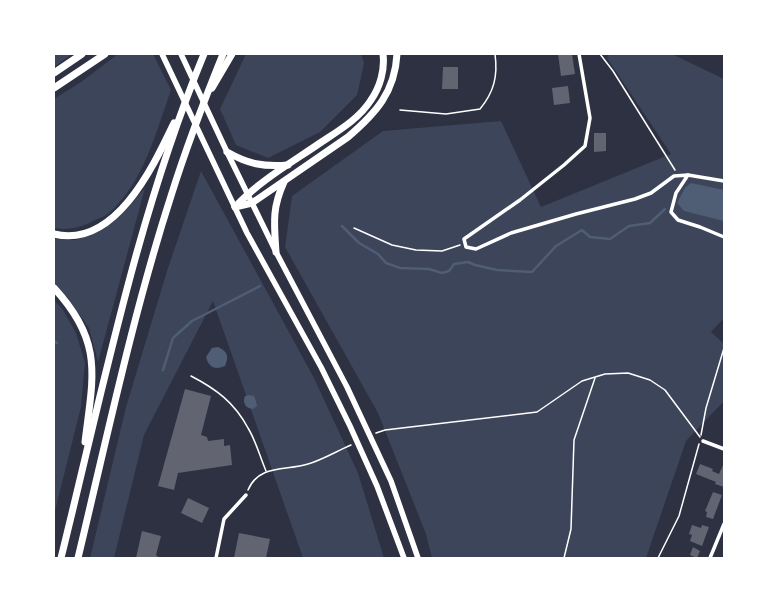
<svg xmlns="http://www.w3.org/2000/svg" width="778" height="612" font-family="Manrope,sans-serif">
	<rect width="100%" height="100%" fill="#2d3142"/>
	<g fill="#3c4559">
		<polygon points="54,54 72,54 54,67"/>
		<path d="M 118,54 L 153,54 L 171,90 C 156,132 144,182 109,213 C 105,216 100,218 95,220 C 83,227 68,231 54,228 L 54,99 L 81,82 Z"/>
		<polygon points="246,54 361,54 364,63 357,95 320,132 268,158 236,145 220,109"/>
		<polygon points="609,54 672,54 724,79 724,318 711,332 724,344 724,401 686,441 646,558 432,558 426,534 378,413 285,247 292,196 383,131 501,121 541,207 671,154 607,58"/>
		<polygon points="201,171 314,378 358,473 384,558 303,558 213,301 144,435 114,558 90,558 126,407 167,271"/>
		<polygon points="145,188 98,362 89,328 68,298 54,283 54,239 76,240 104,229 125,211"/>
		<polygon points="54,300 63,310 76,333 85,363 81,407 54,515"/>
	</g>
	<g fill="#4f5d75">
		<polygon points="691,183 724,190 724,221 684,211 677,203 685,188"/>
		<path d="M 218,347 C 228,352 229,356 225,366 C 215,370 209,368 206,357 L 212,348 Z"/>
		<path d="M 249,395 L 254,396 L 256,401 L 257,406 L 253,409 C 246,409 242,403 245,396 Z"/>
	</g>
	<g fill="none" stroke-linecap="round" stroke-linejoin="round">
		<g stroke="#4f5d75" stroke-width="2.5">
			<polyline points="342,226 359,243 378,254 386,263 400,268 429,269 442,273 449,271 454,264 468,262 475,265 497,270 532,272 556,246 582,230 590,237 610,239 629,226 650,223 665,209"/>
			<polyline points="54,341 57,343"/>
			<polyline points="163,370 173,338 192,321 260,286"/>
		</g>
	</g>
	<g fill="#626471">
		<polygon points="558,54 572,54 575,74 561,76"/>
		<polygon points="443,67 458,67 458,89 442,89"/>
		<polygon points="568,86 570,103 554,105 552,88"/>
		<polygon points="594,133 606,133 606,151 594,152"/>
		<polygon points="185,389 211,396 201,435 207,437 208,441 224,439 224,446 230,445 232,465 178,473 174,490 158,486"/>
		<polygon points="724,463 724,487 715,484 716,482 696,474 700,464 713,469 712,471 719,474"/>
		<polygon points="713,492 722,495 713,519 706,517 707,512 705,511"/>
		<polygon points="188,498 209,508 202,523 181,513"/>
		<polygon points="692,525 701,528 702,525 709,527 702,546 690,541 692,535 689,534"/>
		<polygon points="142,531 161,536 156,555 159,558 136,558"/>
		<polygon points="239,533 270,539 266,558 234,558"/>
		<polygon points="693,547 700,551 697,558 690,555"/>
	</g>
	<g fill="none" stroke-linecap="round" stroke-linejoin="round">
		<g stroke="#fff" stroke-width="1.5">
			<polyline points="600,54 613,71 675,170"/>
			<path d="M 400,110 L 446,114 L 480,109 C 494,92 498,76 495,54"/>
			<polyline points="354,228 392,245 416,250 442,251 460,245"/>
			<path d="M 191,376 C 216,389 234,402 248,428 C 256,441 260,457 266,471"/>
			<polyline points="376,433 385,430 537,412 582,381 605,374 628,373 650,380 665,390 700,437"/>
			<polyline points="701,435 706,408 724,348"/>
			<path d="M 248,490 C 259,464 286,471 308,464 C 322,460 337,451 351,445"/>
			<polyline points="564,558 571,529 574,440 595,378"/>
			<polyline points="658,558 679,516 699,444"/>
		</g>
		<g stroke="#fff" stroke-width="3.5">
			<polyline points="579,54 590,118 585,146 564,165 520,200 464,239 466,247 476,249 511,233 576,214 635,199 651,193 674,176 688,175 676,193 671,212 678,220 700,227 724,237"/>
			<polyline points="688,175 724,181"/>
			<polyline points="703,441 724,449"/>
			<polyline points="216,558 224,519 246,495"/>
			<polyline points="710,558 724,524"/>
		</g>
		<g stroke="#fff" stroke-width="5.5">
			<polyline points="162,54 247,233 321,367 350,426 377,486 404,558"/>
			<polyline points="181,54 227,152 276,252 347,387 391,481 418,558"/>
		</g>
		<g stroke="#fff" stroke-width="7">
			<polyline points="54,73 82,54"/>
			<polyline points="54,88 105,54"/>
			<polyline points="212,88 232,54"/>
			<path d="M 227,152 C 248,164 263,167 288,165"/>
			<path d="M 235,207 L 252,203 L 348,137 C 376,113 395,92 397,54"/>
			<path d="M 235,207 C 259,181 291,163 320,143 C 338,131 359,119 371,100 C 380,87 385,70 383,54"/>
			<path d="M 54,234 C 115,249 153,167 174,123"/>
			<path d="M 276,252 C 274,223 272,208 284,182"/>
			<path d="M 54,288 C 104,342 93,376 85,442"/>
			<path d="M 61,558 C 103,389 137,216 204,54"/>
			<path d="M 78,558 C 107,437 133,314 171,196 C 186,148 204,101 223,54"/>
		</g>
	</g>
	<rect width="778" height="612" fill="none" stroke="#ffffff" stroke-width="110"/>
</svg>
